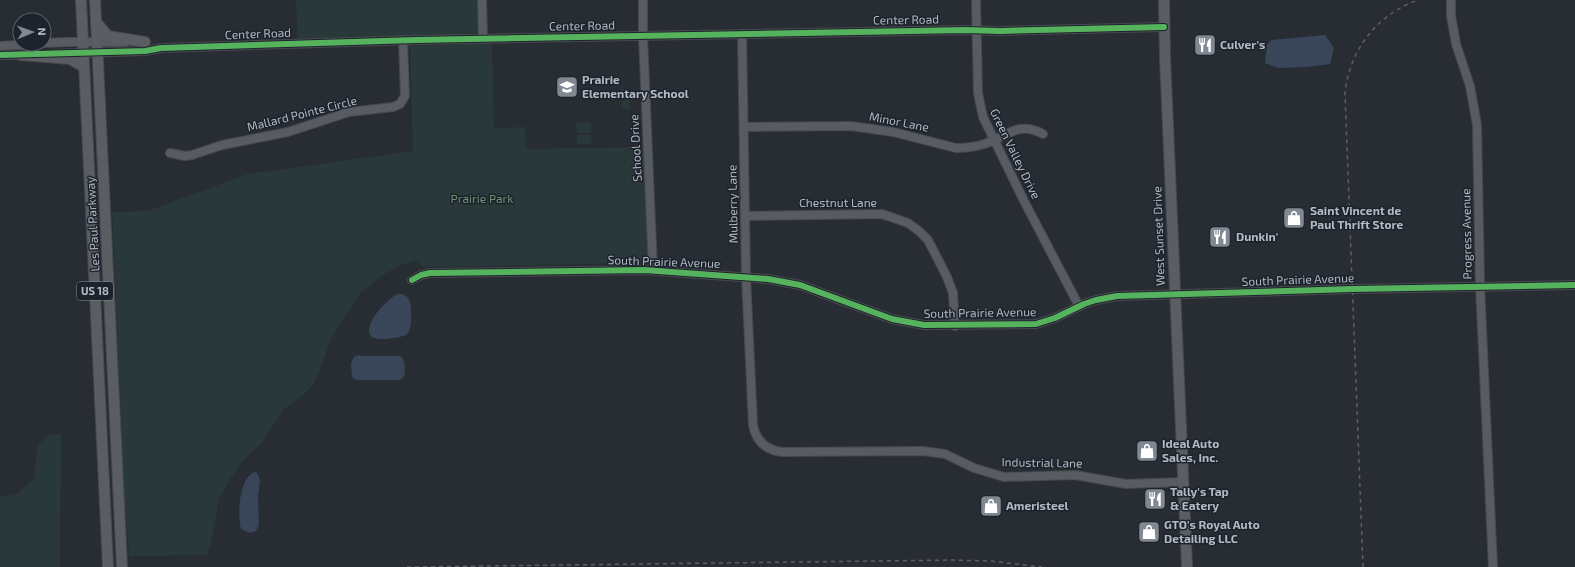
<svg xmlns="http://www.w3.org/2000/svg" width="1575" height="567" font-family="'Exo 2',sans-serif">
	<rect width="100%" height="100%" fill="#282d33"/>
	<g fill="#293839">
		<polygon points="296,0 479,0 480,28 478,31 475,33 443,36 298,40"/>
		<polygon points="492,43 494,128 525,127 526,149 644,147 649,261 643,263 422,267 418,260 401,265 381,276 360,294 333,335 314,384 303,395 283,410 262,443 242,461 229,481 219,499 211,542 207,555 129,556 124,490 112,212 148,211 248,174 413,151 410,46"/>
		<polygon points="621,89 628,89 630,109 622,109"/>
		<polygon points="576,123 591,123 591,133 577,133"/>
		<polygon points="577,135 591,135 592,144 577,144"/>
		<polygon points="49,434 61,434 60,567 0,567 0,496 15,495 34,479 37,446"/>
	</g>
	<g fill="#39465a">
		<polygon points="1325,35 1334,48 1330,64 1307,67 1278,68 1265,63 1267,45 1271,40"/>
		<path d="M 397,294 L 403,294 C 411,298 411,305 411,313 C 411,319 412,329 407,334 C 402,338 376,342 371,336 C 362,324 387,300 397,294 Z"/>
		<path d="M 359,355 L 363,356 L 400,356 C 406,361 405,370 404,377 L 399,380 L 356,380 L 352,377 L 351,364 L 354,357 Z"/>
		<path d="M 256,472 L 258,475 L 260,481 L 258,496 L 259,525 L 256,531 L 250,533 L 241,529 C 237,516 239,475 256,472 Z"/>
	</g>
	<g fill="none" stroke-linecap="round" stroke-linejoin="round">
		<g stroke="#46494e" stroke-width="10">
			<g id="minor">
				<polyline points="482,0 483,39"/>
				<polyline points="643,0 643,36 653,270"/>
				<polyline points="976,0 978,93 983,117 1024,201 1079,306"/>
				<polyline points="1451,0 1451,16 1456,44 1470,86 1477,125 1480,286 1493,567"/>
				<path d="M 742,34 L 746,277 L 753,425 C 756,441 766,450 782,452 L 923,451 L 945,454 L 974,468 L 1004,477 L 1075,475 L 1126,484 L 1182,482"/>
				<polyline points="44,43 68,42 126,42"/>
				<polyline points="0,46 35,44"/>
				<polyline points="52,54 145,51 161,48 416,40 966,30 1000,31 1164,27"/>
				<polyline points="0,55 26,55"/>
				<path d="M 744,127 L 851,126 L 893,132 L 956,148 C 966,148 975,147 984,144 C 1007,137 1018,120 1043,134"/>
				<polyline points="170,153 185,156 192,155 222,145 288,132 349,112 393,107 400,104 405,96 403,40"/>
				<polyline points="745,216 882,214 908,223 919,231 928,240 947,277 953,293 955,326"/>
				<polyline points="412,280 421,275 430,273 644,270 768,279 800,285 892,319 924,325 1036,324 1055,318 1084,304 1096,300 1117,296 1353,289 1575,285"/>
			</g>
		</g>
		<g stroke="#464950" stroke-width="12">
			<g id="major">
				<polyline points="81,0 108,567"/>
				<polyline points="95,0 122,567"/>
				<polyline points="1164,0 1165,57 1187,567"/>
				<polyline points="96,22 108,36 145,42"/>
				<polyline points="21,55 70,59 84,67"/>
			</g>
		</g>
		<use href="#minor" stroke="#585b61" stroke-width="8"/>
		<use href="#major" stroke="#5a5d62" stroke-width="10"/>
		<g stroke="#5c5f64" stroke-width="1.5" stroke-dasharray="4 4" stroke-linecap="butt">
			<polyline points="407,567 953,560 990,561 1042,567"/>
			<path d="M 1363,567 L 1345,94 C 1349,51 1376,15 1418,0"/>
		</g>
		<g stroke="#1d232c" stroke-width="8">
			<g id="cycleway">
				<polyline points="0,55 145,51 161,48 416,40 966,30 1000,31 1164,27"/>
				<polyline points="412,280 421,275 430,273 644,270 768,279 800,285 892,319 924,325 1036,324 1055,318 1084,304 1096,300 1117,296 1353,289 1575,285"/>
			</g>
		</g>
		<use href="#cycleway" stroke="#56b35d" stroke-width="6"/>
	</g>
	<defs>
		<g id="restaurant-square" transform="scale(1.15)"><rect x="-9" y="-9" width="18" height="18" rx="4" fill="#828891" stroke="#1d232c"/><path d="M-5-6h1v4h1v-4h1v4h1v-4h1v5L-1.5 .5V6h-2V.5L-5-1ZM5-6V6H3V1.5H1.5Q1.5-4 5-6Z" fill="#fff"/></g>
		<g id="school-square" transform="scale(1.15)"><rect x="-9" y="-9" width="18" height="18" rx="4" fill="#828891" stroke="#1d232c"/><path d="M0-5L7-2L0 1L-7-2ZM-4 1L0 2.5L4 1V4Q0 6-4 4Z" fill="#fff"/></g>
		<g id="shop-square" transform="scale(1.15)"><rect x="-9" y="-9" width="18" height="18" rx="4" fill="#828891" stroke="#1d232c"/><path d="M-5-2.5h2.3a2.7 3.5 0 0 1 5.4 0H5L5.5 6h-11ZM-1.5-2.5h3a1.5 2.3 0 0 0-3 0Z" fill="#fff"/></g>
	</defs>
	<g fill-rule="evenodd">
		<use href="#restaurant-square" x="1205" y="45"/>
		<use href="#school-square" x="567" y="87"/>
		<use href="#shop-square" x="1294" y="218"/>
		<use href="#restaurant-square" x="1220" y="237"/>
		<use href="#shop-square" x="1147" y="451"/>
		<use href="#restaurant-square" x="1155" y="499"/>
		<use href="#shop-square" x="991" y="506"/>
		<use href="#shop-square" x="1149" y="532"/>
	</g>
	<g text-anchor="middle" stroke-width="3" stroke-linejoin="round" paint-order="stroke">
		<rect fill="#1d232c" stroke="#858c96" stroke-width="1" x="77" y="282" width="36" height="18" rx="3"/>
		<g font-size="11" font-weight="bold" fill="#b2b9c4">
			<text x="95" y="295">US 18</text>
		</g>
		<g font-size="12" fill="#b2b9c4" stroke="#1d232c">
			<text transform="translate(906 20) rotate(-1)" y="4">Center Road</text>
			<text transform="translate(582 26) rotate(-1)" y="4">Center Road</text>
			<text transform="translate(258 34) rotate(-2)" y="4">Center Road</text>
			<text transform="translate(302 114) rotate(-14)" y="4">Mallard Pointe Circle</text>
			<text transform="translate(899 122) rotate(11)" y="4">Minor Lane</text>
			<text transform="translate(636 148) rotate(-93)" y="4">School Drive</text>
			<text transform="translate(1015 154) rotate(64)" y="4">Green Valley Drive</text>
			<text x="838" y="207">Chestnut Lane</text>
			<text transform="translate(733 204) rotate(-91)" y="4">Mulberry Lane</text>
			<text transform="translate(93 224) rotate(-93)" y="4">Les Paul Parkway</text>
			<text transform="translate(1467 234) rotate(-91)" y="4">Progress Avenue</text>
			<text transform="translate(1159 236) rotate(-92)" y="4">West Sunset Drive</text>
			<text transform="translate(664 262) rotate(2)" y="4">South Prairie Avenue</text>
			<text transform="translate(1298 280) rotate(-2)" y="4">South Prairie Avenue</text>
			<text transform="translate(980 313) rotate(-1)" y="4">South Prairie Avenue</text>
			<text transform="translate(1042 463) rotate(1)" y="4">Industrial Lane</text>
		</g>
		<g font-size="12" font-weight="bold" fill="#b2b9c4" stroke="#1d232c" text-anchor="start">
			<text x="1220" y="49">Culver's</text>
			<text x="582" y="84">Prairie<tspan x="582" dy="14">Elementary School</tspan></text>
			<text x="1310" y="215">Saint Vincent de<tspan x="1310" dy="14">Paul Thrift Store</tspan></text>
			<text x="1236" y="241">Dunkin'</text>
			<text x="1162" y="448">Ideal Auto<tspan x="1162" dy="14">Sales, Inc.</tspan></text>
			<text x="1170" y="496">Tally's Tap<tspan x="1170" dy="14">&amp; Eatery</tspan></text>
			<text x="1006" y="510">Ameristeel</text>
			<text x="1164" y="529">GTO's Royal Auto<tspan x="1164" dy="14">Detailing LLC</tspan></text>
		</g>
		<g font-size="12" fill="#6c9275" stroke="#1d232c">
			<text x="482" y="203">Prairie Park</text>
		</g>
	</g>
	<g transform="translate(32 32) rotate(88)"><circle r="19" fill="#1d232c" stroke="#595f69"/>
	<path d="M0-3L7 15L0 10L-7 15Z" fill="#828891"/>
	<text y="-6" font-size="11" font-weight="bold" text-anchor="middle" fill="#b2b9c4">N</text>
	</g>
</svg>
